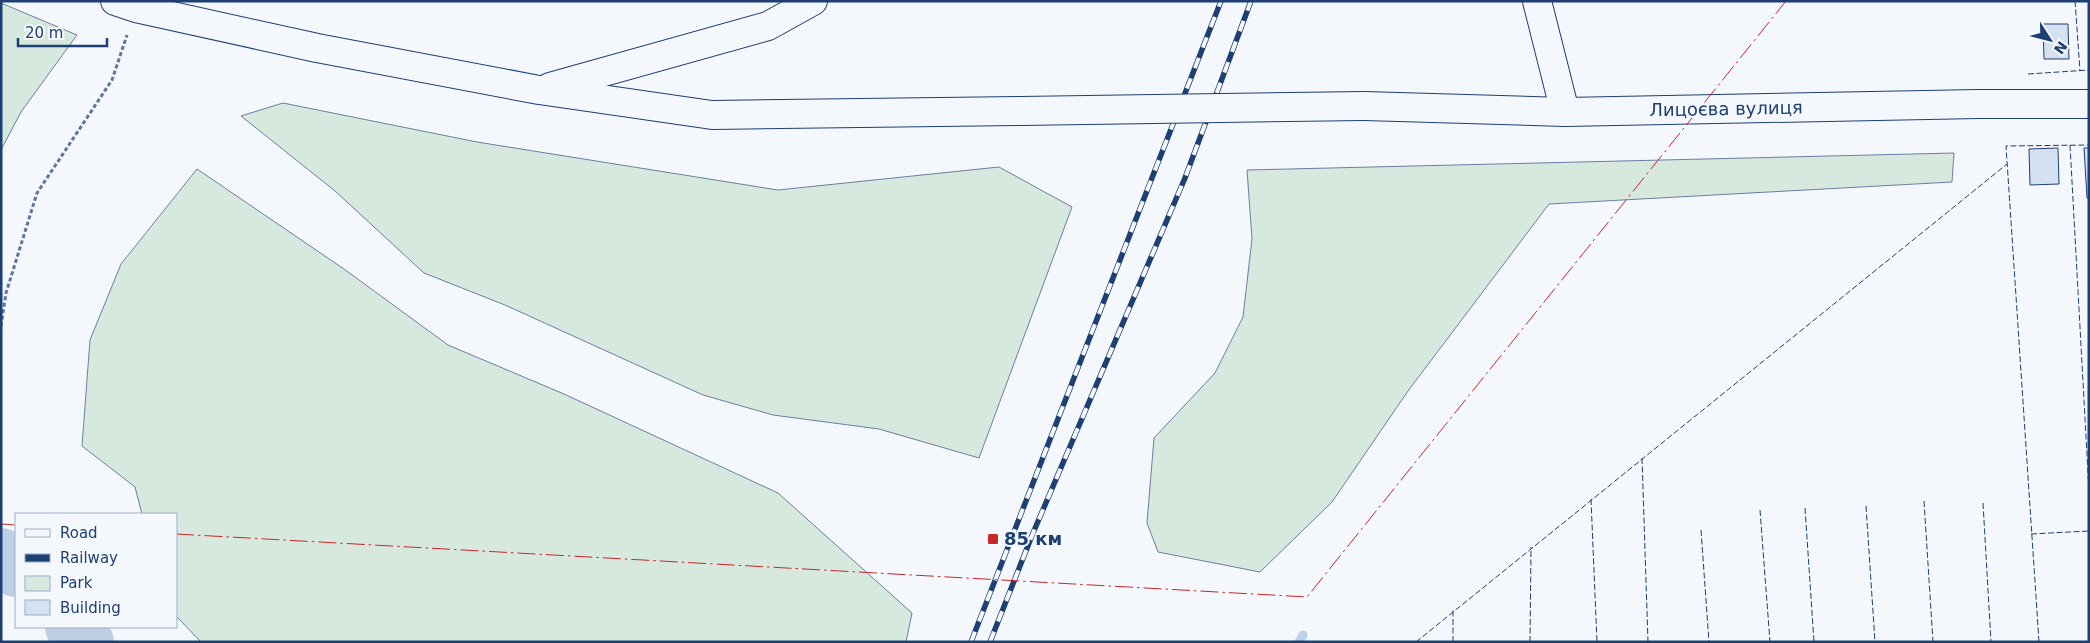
<svg xmlns="http://www.w3.org/2000/svg" width="2090" height="643" font-family="'DejaVu Sans',sans-serif">
	<rect width="100%" height="100%" fill="#f4f7fb"/>
	<g fill="#d7e8df" stroke="#687fa3">
		<polygon points="1,3 77,35 21,112 1,150"/>
		<polygon points="283,103 477,142 778,190 999,167 1072,207 979,458 879,429 773,415 703,395 505,305 424,273 335,191 241,116"/>
		<polygon points="1954,153 1952,182 1549,204 1408,391 1332,502 1260,572 1158,552 1147,523 1154,438 1215,373 1243,317 1252,239 1247,170"/>
		<polygon points="197,169 344,269 448,345 564,394 778,493 912,613 906,642 201,642 176,616 176,514 142,514 135,487 82,446 90,340 121,264"/>
	</g>
	<g fill="none" stroke-linecap="round" stroke-linejoin="round">
		<polyline stroke="#bed0e5" stroke-width="9" points="1299,642 1303,635"/>
		<g stroke="#bed0e5" stroke-width="54">
			<polyline points="1,555 16,570"/>
			<polyline points="72,627 87,642"/>
		</g>
	</g>
	<g fill="#d5e0f0" stroke="#1d3f73">
		<polygon points="2043,24 2068,24 2069,59 2044,59"/>
		<polygon points="2058,148 2059,184 2030,185 2029,149"/>
		<polygon points="2084,148 2089,148 2089,198 2087,198"/>
	</g>
	<g fill="none" stroke-linecap="round" stroke-linejoin="round">
		<g stroke="#1d3f73" stroke-width="30">
			<g id="minor">
				<polyline points="115,1 136,8 317,48 539,90 712,115 1020,111"/>
				<polyline points="1537,1 1565,112"/>
				<polyline points="550,87 768,26 813,1"/>
				<polyline points="1364,106 1565,112 1978,104 2089,104"/>
			</g>
		</g>
		<polyline stroke="#5e769c" stroke-width="3" stroke-dasharray="4 2.5" stroke-linecap="butt" points="1,326 6,293 37,193 112,80 127,35"/>
		<use href="#minor" stroke="#f4f7fb" stroke-width="28"/>
		<g stroke="#1d3f73" stroke-width="5.5">
			<g id="rail">
				<polyline points="971,642 1221,1"/>
				<polyline points="990,642 1033,533 1185,178 1251,1"/>
			</g>
		</g>
		<use href="#rail" stroke="#f4f7fb" stroke-width="4" stroke-dasharray="11" stroke-linecap="butt"/>
		<g stroke="#1d3f73" stroke-width="30" stroke-linecap="butt">
			<polyline id="minor-bridge" points="1020,111 1364,106"/>
		</g>
		<use href="#minor-bridge" stroke="#f4f7fb" stroke-width="28"/>
		<g stroke="#1d3f73" stroke-width="1" stroke-dasharray="6 2.5" stroke-linecap="butt">
			<polyline points="2075,1 2080,71"/>
			<polyline points="2028,74 2089,70"/>
			<polyline points="2070,145 2089,491"/>
			<polyline points="1642,458 1648,642"/>
			<polyline points="1591,499 1597,642"/>
			<polyline points="1924,501 1933,642"/>
			<polyline points="1983,503 1991,642"/>
			<polyline points="1866,506 1875,642"/>
			<polyline points="1805,508 1814,642"/>
			<polyline points="1760,510 1770,642"/>
			<polyline points="1701,530 1709,642"/>
			<polyline points="2031,534 2089,531"/>
			<polyline points="1416,642 2007,164"/>
			<polyline points="1453,642 1453,610"/>
			<polyline points="1530,642 1531,547"/>
			<polyline points="2039,642 2006,146 2089,145"/>
		</g>
		<g stroke="#c62828" stroke-width="1" stroke-dasharray="18 4 2.5 4" stroke-linecap="butt">
			<polyline points="1,524 16,525"/>
			<polyline points="176,534 1307,597 1786,1"/>
		</g>
	</g>
	<rect fill="#c62828" stroke="#f4f7fb" stroke-width="2" x="987" y="533" width="12" height="12" rx="2.5"/>
	<g text-anchor="middle" stroke-width="4" stroke-linejoin="round" paint-order="stroke">
		<g font-size="18" fill="#1d3f73" stroke="#f4f7fb">
			<text transform="translate(1726 109) rotate(-1)" y="6">Лицоєва вулиця</text>
		</g>
		<g font-size="18" font-weight="bold" fill="#1d3f73" stroke="#f4f7fb" text-anchor="start">
			<text x="1004" y="545">85 км</text>
		</g>
	</g>
	<rect width="2090" height="643" fill="none" stroke="#1d3f73" stroke-width="5"/>
	<rect x="15" y="513" width="162" height="115" fill="#f4f7fb" stroke="#9eadc5"/>
	<rect x="25" y="529" width="25" height="8" fill="#f4f7fb" stroke="#9eadc5"/>
	<text x="60" y="538" font-size="15" fill="#1d3f73">Road</text>
	<rect x="25" y="554" width="25" height="8" fill="#1d3f73" stroke="#9eadc5"/>
	<text x="60" y="563" font-size="15" fill="#1d3f73">Railway</text>
	<rect x="25" y="576" width="25" height="15" fill="#d7e8df" stroke="#9eadc5"/>
	<text x="60" y="588" font-size="15" fill="#1d3f73">Park</text>
	<rect x="25" y="600" width="25" height="15" fill="#d5e0f0" stroke="#9eadc5"/>
	<text x="60" y="613" font-size="15" fill="#1d3f73">Building</text>
	<g transform="translate(2050 40) rotate(126)" stroke="#f4f7fb" stroke-width="4" paint-order="stroke">
	<path d="M0-4L9 19L0 12L-9 19Z" fill="#1d3f73"/>
	<text y="-8" font-size="14" font-weight="bold" text-anchor="middle" fill="#1d3f73">N</text>
	</g>
	<path d="M18 38v8h89v-8" fill="none" stroke="#1d3f73" stroke-width="2.5"/>
	<text x="25" y="38" font-size="15" fill="#1d3f73" stroke="#f4f7fb" stroke-width="4" paint-order="stroke">20 m</text>
</svg>
